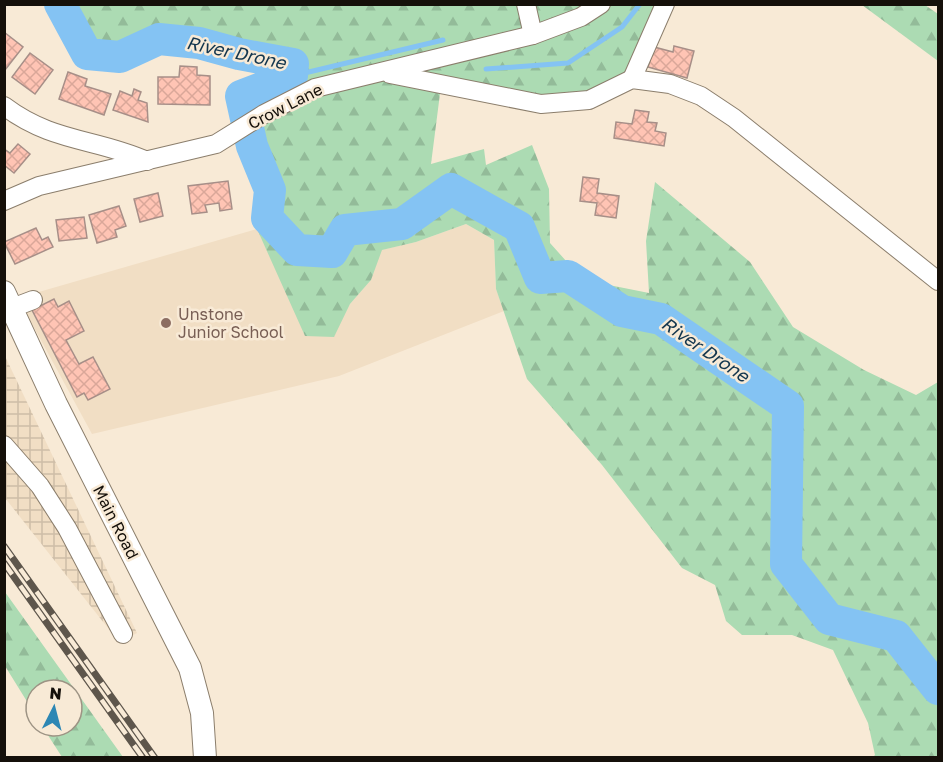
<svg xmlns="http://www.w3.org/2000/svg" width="943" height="762" font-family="'Golos Text',sans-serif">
	<defs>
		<pattern id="industrial-grid" width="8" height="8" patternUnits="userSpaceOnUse" patternTransform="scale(1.5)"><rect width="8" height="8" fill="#f1dec4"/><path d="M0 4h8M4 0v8" fill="none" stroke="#cebda7"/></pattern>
		<pattern id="forest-firs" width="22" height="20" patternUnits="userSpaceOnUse" patternTransform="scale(1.5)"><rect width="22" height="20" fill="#acdbb3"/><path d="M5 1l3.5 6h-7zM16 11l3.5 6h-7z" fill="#93bb99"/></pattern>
		<pattern id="building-cross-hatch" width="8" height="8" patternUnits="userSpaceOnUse" patternTransform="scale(1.5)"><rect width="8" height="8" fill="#ffc4b4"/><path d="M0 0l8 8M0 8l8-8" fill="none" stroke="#daa799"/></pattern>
	</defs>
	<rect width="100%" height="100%" fill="#f8ead6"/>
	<polygon fill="#f1dec4" points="466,224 494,240 496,289 504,311 339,376 92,434 18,298 257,229 288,295 333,337 350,304 371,280 381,250 416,242"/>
	<polygon fill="url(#industrial-grid)" points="4,354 137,633 119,642 5,498"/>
	<g fill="url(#forest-firs)">
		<polygon points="65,5 660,5 623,84 543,100 442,78 431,164 484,149 486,165 532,145 549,189 550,243 567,262 609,285 649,293 646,241 655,182 750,262 793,327 864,370 916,395 938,382 938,757 873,757 875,755 868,723 833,650 792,635 742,635 726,621 715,585 682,568 602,465 527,379 496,289 494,240 466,224 416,242 382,250 371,280 350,304 334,337 305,336 257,229 253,135 298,78 296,62 201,40 159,35 118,53 95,56"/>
		<polygon points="862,5 925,5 938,14 938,61"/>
		<polygon points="5,592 123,757 62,757 42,726 72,726 72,690 36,690 36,716 5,666"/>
	</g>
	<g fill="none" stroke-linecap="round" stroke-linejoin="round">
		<g stroke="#84c3f3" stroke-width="5">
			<polyline points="486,69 568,63 622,27 640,4"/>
			<polyline points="292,76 443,40"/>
		</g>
		<polyline stroke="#84c3f3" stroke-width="32" points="60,4 87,54 120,57 159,39 199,43 239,54 293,64 292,76 241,96 252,146 270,190 267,218 297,250 332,252 345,230 402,224 451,189 519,227 540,278 568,276 622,311 661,319 788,406 786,564 829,619 896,636 938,689"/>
	</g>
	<g fill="url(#building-cross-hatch)" stroke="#a78f88" stroke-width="1.5">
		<polygon points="4,32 23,47 5,70 4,70"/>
		<polygon points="674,46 694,51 687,78 648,67 654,47 673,52"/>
		<polygon points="30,53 53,70 35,94 12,77"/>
		<polygon points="180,66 197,67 197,75 210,76 210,105 158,104 158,77 179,77"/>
		<polygon points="68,72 87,79 85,86 111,94 104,115 59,99"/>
		<polygon points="134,89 141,92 138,100 147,103 148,122 113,110 120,91 132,96"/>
		<polygon points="635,110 649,112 647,122 657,123 655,131 666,133 664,146 614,138 616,122 632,124"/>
		<polygon points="18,144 30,154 14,173 4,165 4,149 10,153"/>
		<polygon points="583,177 599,179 597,193 619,196 616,218 595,215 597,203 580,201"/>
		<polygon points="228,181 232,209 220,211 219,203 205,205 207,212 192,214 188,186"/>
		<polygon points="158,193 163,216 140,222 134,199"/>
		<polygon points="119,206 126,226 115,230 117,237 97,243 89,215"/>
		<polygon points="84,217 87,238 59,241 56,220"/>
		<polygon points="36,228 42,240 48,237 53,247 15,264 4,242"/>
		<polygon points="54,299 58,307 69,301 84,331 66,340 79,364 93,357 110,389 88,400 84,393 77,397 32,310"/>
	</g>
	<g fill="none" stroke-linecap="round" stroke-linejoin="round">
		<g stroke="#8b7e6c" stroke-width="20">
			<g id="minor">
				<polyline points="526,4 533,35"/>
				<polyline points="390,74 541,104 589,100 632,79 670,84 701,96 734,118 938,281"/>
				<polyline points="632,79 665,4"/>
				<path d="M 4,106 C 53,143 96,138 147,161"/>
				<polyline points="4,201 39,186 216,144 264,114 315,88 533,35 581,17 601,4"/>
				<polyline points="12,308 33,300"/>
				<polyline points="4,445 40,486 67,528 123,634"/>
			</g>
		</g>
		<g stroke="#8b7e6c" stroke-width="24">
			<polyline id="major" points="4,292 56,404 190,668 202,713 205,758"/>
		</g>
		<use href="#minor" stroke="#fff" stroke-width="18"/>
		<use href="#major" stroke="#fff" stroke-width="22"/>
		<g stroke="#5e564c" stroke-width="7">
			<g id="rail">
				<polyline points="4,546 155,758"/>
				<polyline points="4,563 143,758"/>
			</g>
		</g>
		<use href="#rail" stroke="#f8ead6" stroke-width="4.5" stroke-dasharray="14" stroke-linecap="butt"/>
	</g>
	<circle fill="#8d6e63" stroke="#f8ead6" stroke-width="2" cx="166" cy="323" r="6"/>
	<g text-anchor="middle" stroke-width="5" stroke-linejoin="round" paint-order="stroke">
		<g font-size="16" fill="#15100a" stroke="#f8ead6">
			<text transform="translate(285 106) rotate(-27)" y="6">Crow Lane</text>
			<text transform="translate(116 522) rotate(63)" y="6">Main Road</text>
		</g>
		<g font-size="16" fill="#785e54" stroke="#f8ead6" text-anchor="start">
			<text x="178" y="320">Unstone<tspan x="178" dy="18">Junior School</tspan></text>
		</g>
		<g font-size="18" font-style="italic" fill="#13364e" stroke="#f8ead6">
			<text transform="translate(236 53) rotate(12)" y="6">River Drone</text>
			<text transform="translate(705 350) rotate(34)" y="6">River Drone</text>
		</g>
	</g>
	<rect width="943" height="762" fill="none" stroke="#15100a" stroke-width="12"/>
	<g transform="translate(54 708) rotate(6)"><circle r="28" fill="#f8ead6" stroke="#9d9384" stroke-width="1.5"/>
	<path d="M0-4.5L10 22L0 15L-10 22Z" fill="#2d87b4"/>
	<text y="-9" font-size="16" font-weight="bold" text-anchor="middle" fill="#15100a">N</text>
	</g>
</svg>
